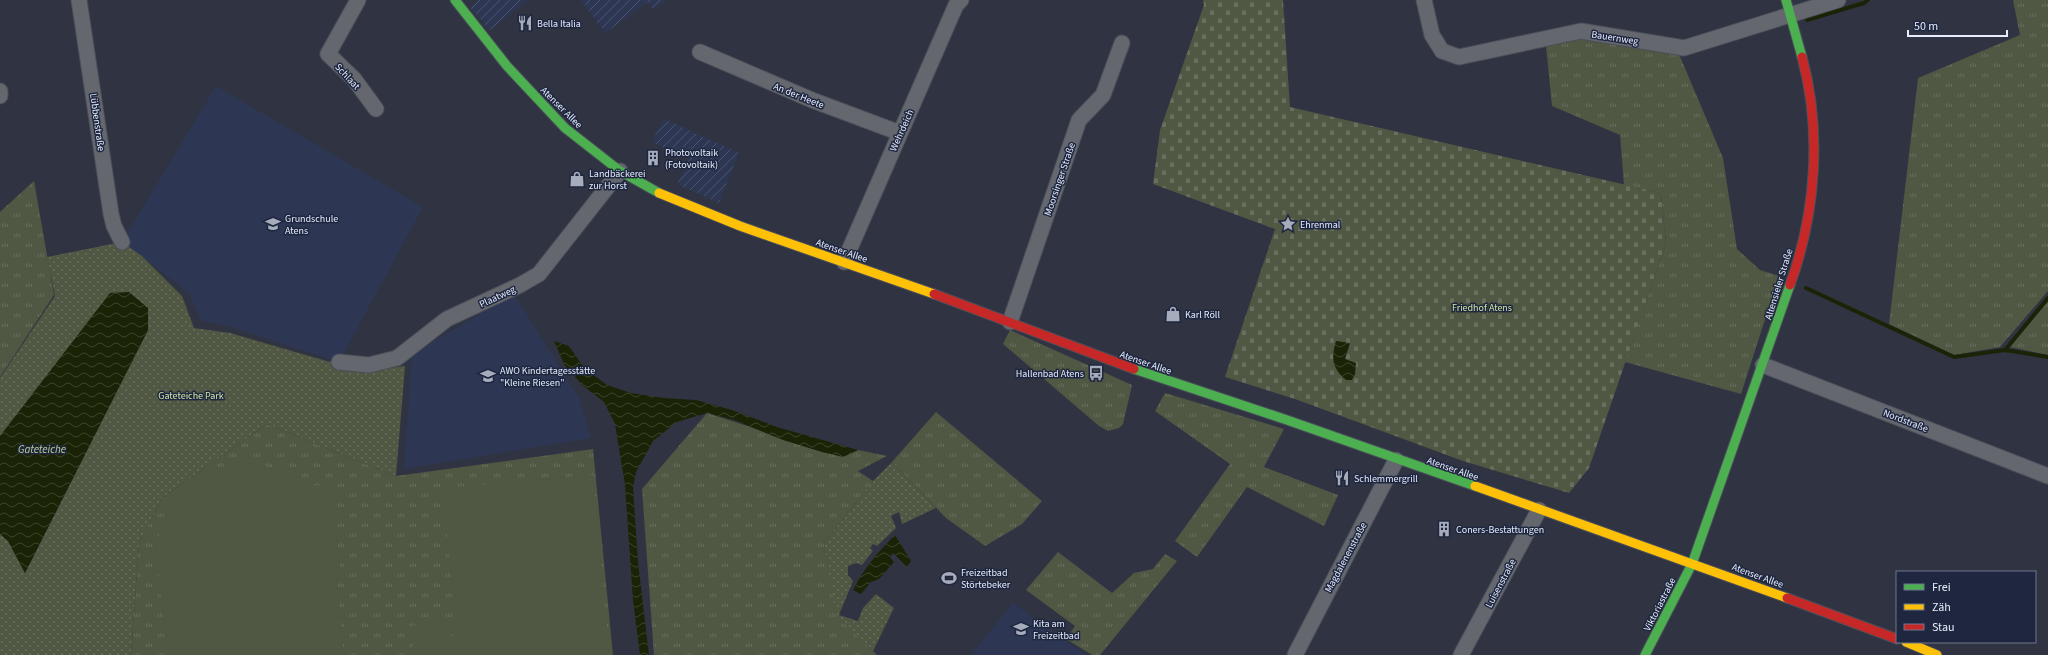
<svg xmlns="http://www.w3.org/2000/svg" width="2048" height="655" font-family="'Source Sans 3',sans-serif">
	<defs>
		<pattern id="industrial-furrows" width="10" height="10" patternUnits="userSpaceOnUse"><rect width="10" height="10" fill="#2d3753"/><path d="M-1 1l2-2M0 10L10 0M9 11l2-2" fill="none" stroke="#4b546d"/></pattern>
		<pattern id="grass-tufts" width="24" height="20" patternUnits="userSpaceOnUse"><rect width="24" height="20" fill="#505742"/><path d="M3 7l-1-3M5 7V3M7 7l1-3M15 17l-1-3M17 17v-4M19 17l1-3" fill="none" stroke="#696f5e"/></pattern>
		<pattern id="cemetery-stones" width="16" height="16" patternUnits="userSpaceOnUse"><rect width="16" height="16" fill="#505742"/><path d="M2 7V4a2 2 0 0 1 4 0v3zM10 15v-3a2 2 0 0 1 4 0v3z" fill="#696f5e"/></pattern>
		<pattern id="park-dots" width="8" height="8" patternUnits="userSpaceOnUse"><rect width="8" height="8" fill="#505742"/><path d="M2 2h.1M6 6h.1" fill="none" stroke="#696f5e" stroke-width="1.8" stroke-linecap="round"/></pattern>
		<pattern id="water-waves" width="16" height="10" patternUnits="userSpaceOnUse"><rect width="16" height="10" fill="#1b2306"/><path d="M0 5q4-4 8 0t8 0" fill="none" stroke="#3c432b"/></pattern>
	</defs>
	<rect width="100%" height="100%" fill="#303442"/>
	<g fill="#2d3753">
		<polygon points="216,86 423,207 339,362 228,326 201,321 189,293 122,242"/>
		<polygon points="514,294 579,398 591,438 404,469 412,354"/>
		<polygon points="1013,603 1086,655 971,655"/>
	</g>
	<g fill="url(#industrial-furrows)">
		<polygon points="478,0 528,0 490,30 470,7"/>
		<polygon points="581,0 667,0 653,10 648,2 605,33"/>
		<polygon points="664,119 739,153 719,203 677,184 690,158 676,151 673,155 668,152 668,150 652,141"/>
	</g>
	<g fill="url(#grass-tufts)">
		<polygon points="2013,0 2048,0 2048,291 2000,347 1954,355 1889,324 1918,78 2020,35"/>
		<polygon points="1583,38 1679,54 1723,158 1737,249 1760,270 1779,276 1741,394 1625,362 1666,244 1661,193 1624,185 1620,135 1552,106 1546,46"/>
		<polygon points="34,181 54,295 0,377 0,212"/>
		<polygon points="2048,301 2048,355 2010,347"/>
		<polygon points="1010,330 1132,385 1123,424 1119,428 1108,431 1099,426 1003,344"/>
		<polygon points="1165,393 1284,429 1264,467 1338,495 1324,526 1247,487 1197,557 1175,541 1230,464 1155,411"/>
		<polygon points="936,412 1042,501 1022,524 985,546 946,518 892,462"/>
		<polygon points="707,413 843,457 858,450 887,456 858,471 873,481 824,543 837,616 877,655 654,655 642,489"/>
		<polygon points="267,424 396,476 593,449 613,655 131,655 139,543 162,498"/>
		<polygon points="1058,552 1112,593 1134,573 1153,569 1165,554 1177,561 1100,655 1092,655 1066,639 1075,626 1026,590"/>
	</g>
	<polygon fill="url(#cemetery-stones)" points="1203,0 1283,0 1290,107 1661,193 1666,244 1589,468 1569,493 1463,461 1295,399 1225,377 1275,229 1153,184 1160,130 1204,5"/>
	<g fill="url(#park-dots)">
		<polygon points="122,242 142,256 182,296 194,328 230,333 361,371 405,366 396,476 267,424 162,498 139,543 131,655 0,655 0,534 8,541 25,573 148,330 148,308 0,436 0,378 55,296 47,257"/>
		<polygon points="892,462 936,508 902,524 899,512 891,516 896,528 877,546 873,544 870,548 873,551 862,565 856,563 848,566 848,575 853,581 839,615 858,621 863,608 876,594 894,608 873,651 836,616 824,543 873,481"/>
	</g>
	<g fill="#505742">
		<polygon points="241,462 262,465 281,472 303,486 331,485 341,577 336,578 344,655 167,655 156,550 161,525 171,503 196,477 217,468"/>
		<polygon points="593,475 609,655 458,655 443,488"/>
		<polygon points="450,621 453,655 414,655 411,626"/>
	</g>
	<g fill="url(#water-waves)">
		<polygon points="129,292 148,308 148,330 25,573 8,541 0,534 0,436 110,293"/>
		<polygon points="554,341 569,346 584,368 607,385 631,393 664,398 696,400 732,410 777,427 858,450 843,457 822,452 783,440 734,420 707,413 677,422 653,441 636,472 633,487 638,562 649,655 640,655 633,601 625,485 615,424 604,402 582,385 564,364"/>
		<path d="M 1336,341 L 1350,343 L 1345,359 L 1356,363 L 1355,374 L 1352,380 L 1346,380 C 1332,368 1331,358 1336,341 Z"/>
		<path d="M 895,535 L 911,561 L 907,567 L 893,553 L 890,557 L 894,562 L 879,579 L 871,582 L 861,594 L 853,590 C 864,568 878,552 895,535 Z"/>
	</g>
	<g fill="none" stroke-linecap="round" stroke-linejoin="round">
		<g stroke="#1b2306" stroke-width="4">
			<polyline points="1807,20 1864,3 1868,0"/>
			<polyline points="1806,288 1954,357 2005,350 2048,357"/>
			<polyline points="2005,350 2048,298"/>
		</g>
		<g stroke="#4b4f5a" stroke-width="17">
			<g id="street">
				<polyline points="79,0 111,214 114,226 122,242"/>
				<polyline points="358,0 328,54 354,79 376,109"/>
				<polyline points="1424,0 1432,35 1442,51 1459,57 1581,31 1684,48 1838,0"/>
				<polyline points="700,52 812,100 900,133"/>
				<polyline points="0,91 0,96"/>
				<polyline points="844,262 956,5 961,0"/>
				<polyline points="1010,322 1079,120 1103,95 1122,43"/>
				<polyline points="339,362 369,365 397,358 447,319 520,285 539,274 620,171"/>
				<polyline points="1763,365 2048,476"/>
				<polyline points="1295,655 1396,460"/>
				<polyline points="1461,655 1539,510"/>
			</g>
		</g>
		<g stroke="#4b4f5a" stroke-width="11">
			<g id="fast">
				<polyline points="455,0 507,66 565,128 620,171 659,193"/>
				<polyline points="1786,0 1802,57"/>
				<polyline points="1134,369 1287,420 1475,486"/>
				<polyline points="1645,655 1692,564 1790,285"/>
			</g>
		</g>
		<g stroke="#4b4f5a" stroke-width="11">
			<g id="slow">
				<polyline points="659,193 740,226 934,294"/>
				<polyline points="1475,486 1787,598"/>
				<polyline points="1906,642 1937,655"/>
			</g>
		</g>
		<g stroke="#4b4f5a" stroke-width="11">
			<g id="jam">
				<path d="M 1790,285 C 1816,213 1822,131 1802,57"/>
				<polyline points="934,294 1134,369"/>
				<polyline points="1787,598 1897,639"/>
			</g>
		</g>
		<use href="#street" stroke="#65676e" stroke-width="15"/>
		<use href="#fast" stroke="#4caf50" stroke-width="9"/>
		<use href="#slow" stroke="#ffc107" stroke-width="9"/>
		<use href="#jam" stroke="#c62828" stroke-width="9"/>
	</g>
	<defs>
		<g id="restaurant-bare" transform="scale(1.2)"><path d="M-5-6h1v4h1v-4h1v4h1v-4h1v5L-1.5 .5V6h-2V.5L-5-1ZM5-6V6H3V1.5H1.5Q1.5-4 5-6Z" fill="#a6acbc" stroke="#1e273f" stroke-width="2.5" paint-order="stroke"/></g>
		<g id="building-bare" transform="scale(1.2)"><path d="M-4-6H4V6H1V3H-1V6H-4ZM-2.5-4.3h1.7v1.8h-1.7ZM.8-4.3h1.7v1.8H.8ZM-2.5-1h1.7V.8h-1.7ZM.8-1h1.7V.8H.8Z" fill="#a6acbc" stroke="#1e273f" stroke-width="2.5" paint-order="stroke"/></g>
		<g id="shop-bare" transform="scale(1.2)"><path d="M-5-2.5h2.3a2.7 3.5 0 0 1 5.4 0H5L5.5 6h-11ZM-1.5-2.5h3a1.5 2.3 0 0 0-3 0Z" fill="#a6acbc" stroke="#1e273f" stroke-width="2.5" paint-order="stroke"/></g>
		<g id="school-bare" transform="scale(1.2)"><path d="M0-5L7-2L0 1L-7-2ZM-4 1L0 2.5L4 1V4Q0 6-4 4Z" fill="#a6acbc" stroke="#1e273f" stroke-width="2.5" paint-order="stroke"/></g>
		<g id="sight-bare" transform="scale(1.2)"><path d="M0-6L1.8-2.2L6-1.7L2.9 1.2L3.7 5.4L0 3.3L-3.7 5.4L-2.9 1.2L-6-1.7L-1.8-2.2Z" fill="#a6acbc" stroke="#1e273f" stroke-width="2.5" paint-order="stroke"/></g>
		<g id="bus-bare" transform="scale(1.2)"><path d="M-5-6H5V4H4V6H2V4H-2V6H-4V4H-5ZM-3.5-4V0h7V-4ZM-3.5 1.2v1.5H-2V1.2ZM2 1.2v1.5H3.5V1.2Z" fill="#a6acbc" stroke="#1e273f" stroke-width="2.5" paint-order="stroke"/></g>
		<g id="stadium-bare" transform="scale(1.2)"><path d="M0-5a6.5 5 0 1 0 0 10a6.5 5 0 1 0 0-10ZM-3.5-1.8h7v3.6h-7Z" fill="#a6acbc" stroke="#1e273f" stroke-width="2.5" paint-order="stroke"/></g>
	</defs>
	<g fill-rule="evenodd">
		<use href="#restaurant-bare" x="525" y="23"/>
		<use href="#building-bare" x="653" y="158"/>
		<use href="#shop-bare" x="577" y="179"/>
		<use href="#school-bare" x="273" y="224"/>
		<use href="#sight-bare" x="1288" y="224"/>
		<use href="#shop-bare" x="1173" y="314"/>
		<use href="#bus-bare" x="1096" y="373"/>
		<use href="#school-bare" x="488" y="376"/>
		<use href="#restaurant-bare" x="1342" y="478"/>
		<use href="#building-bare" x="1444" y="529"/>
		<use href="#stadium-bare" x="949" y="578"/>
		<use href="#school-bare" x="1021" y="629"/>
	</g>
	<g text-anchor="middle" stroke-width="3" stroke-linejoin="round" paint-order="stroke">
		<g font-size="10" fill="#e5ecfd" stroke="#1e273f" text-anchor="start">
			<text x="537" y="27">Bella Italia</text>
			<text x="665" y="156">Photovoltaik<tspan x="665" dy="12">(Fotovoltaik)</tspan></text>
			<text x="589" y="177">Landbäckerei<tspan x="589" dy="12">zur Horst</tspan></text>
			<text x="285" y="222">Grundschule<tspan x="285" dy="12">Atens</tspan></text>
			<text x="1300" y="228">Ehrenmal</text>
			<text x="1185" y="318">Karl Röll</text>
			<text x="500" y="374">AWO Kindertagesstätte<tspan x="500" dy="12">"Kleine Riesen"</tspan></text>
			<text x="1084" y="377" text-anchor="end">Hallenbad Atens</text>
			<text x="1354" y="482">Schlemmergrill</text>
			<text x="1456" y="533">Coners-Bestattungen</text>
			<text x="961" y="576">Freizeitbad<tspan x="961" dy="12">Störtebeker</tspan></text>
			<text x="1033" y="627">Kita am<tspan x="1033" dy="12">Freizeitbad</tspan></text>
		</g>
		<g font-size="10" fill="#e5ecfd" stroke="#1e273f">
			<text transform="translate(1615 37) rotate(9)" y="4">Bauernweg</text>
			<text transform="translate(348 76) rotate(47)" y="4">Schlaat</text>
			<text transform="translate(799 95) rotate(22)" y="4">An der Heete</text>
			<text transform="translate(562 107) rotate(45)" y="4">Atenser Allee</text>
			<text transform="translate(98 122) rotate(82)" y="4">Lübbenstraße</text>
			<text transform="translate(901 130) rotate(-66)" y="4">Wehrdeich</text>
			<text transform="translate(1059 179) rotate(-71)" y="4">Moorsinger Straße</text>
			<text transform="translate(842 250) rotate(19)" y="4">Atenser Allee</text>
			<text transform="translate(1778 284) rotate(-73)" y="4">Altensieler Straße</text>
			<text transform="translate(497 296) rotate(-25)" y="4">Plaatweg</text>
			<text transform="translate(1146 362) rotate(19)" y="4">Atenser Allee</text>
			<text transform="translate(1906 420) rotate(21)" y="4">Nordstraße</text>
			<text transform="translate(1453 468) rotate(19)" y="4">Atenser Allee</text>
			<text transform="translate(1345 557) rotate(-62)" y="4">Magdalenenstraße</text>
			<text transform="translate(1758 575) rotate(20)" y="4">Atenser Allee</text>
			<text transform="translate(1500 583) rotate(-62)" y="4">Luisenstraße</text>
			<text transform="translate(1659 604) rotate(-63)" y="4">Viktoriastraße</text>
		</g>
		<g font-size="10" fill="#d1e6a5" stroke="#1e273f">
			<text x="1482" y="311">Friedhof Atens</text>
			<text x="191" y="399">Gateteiche Park</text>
		</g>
		<g font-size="11" font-style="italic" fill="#bace8e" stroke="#1e273f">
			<text x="42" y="453">Gateteiche</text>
		</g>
	</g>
	<rect x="1896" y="571" width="140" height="72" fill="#1e273f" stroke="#6e768b"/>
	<rect x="1904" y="584" width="20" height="6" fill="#4caf50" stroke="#6e768b"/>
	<text x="1932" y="591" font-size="12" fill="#e5ecfd">Frei</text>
	<rect x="1904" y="604" width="20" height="6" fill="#ffc107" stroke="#6e768b"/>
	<text x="1932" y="611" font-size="12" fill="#e5ecfd">Zäh</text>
	<rect x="1904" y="624" width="20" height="6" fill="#c62828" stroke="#6e768b"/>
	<text x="1932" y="631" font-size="12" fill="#e5ecfd">Stau</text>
	<path d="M1908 30v6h99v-6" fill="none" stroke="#e5ecfd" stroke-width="2"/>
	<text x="1914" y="30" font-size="12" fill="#e5ecfd" stroke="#1e273f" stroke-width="3" paint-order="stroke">50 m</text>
</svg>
